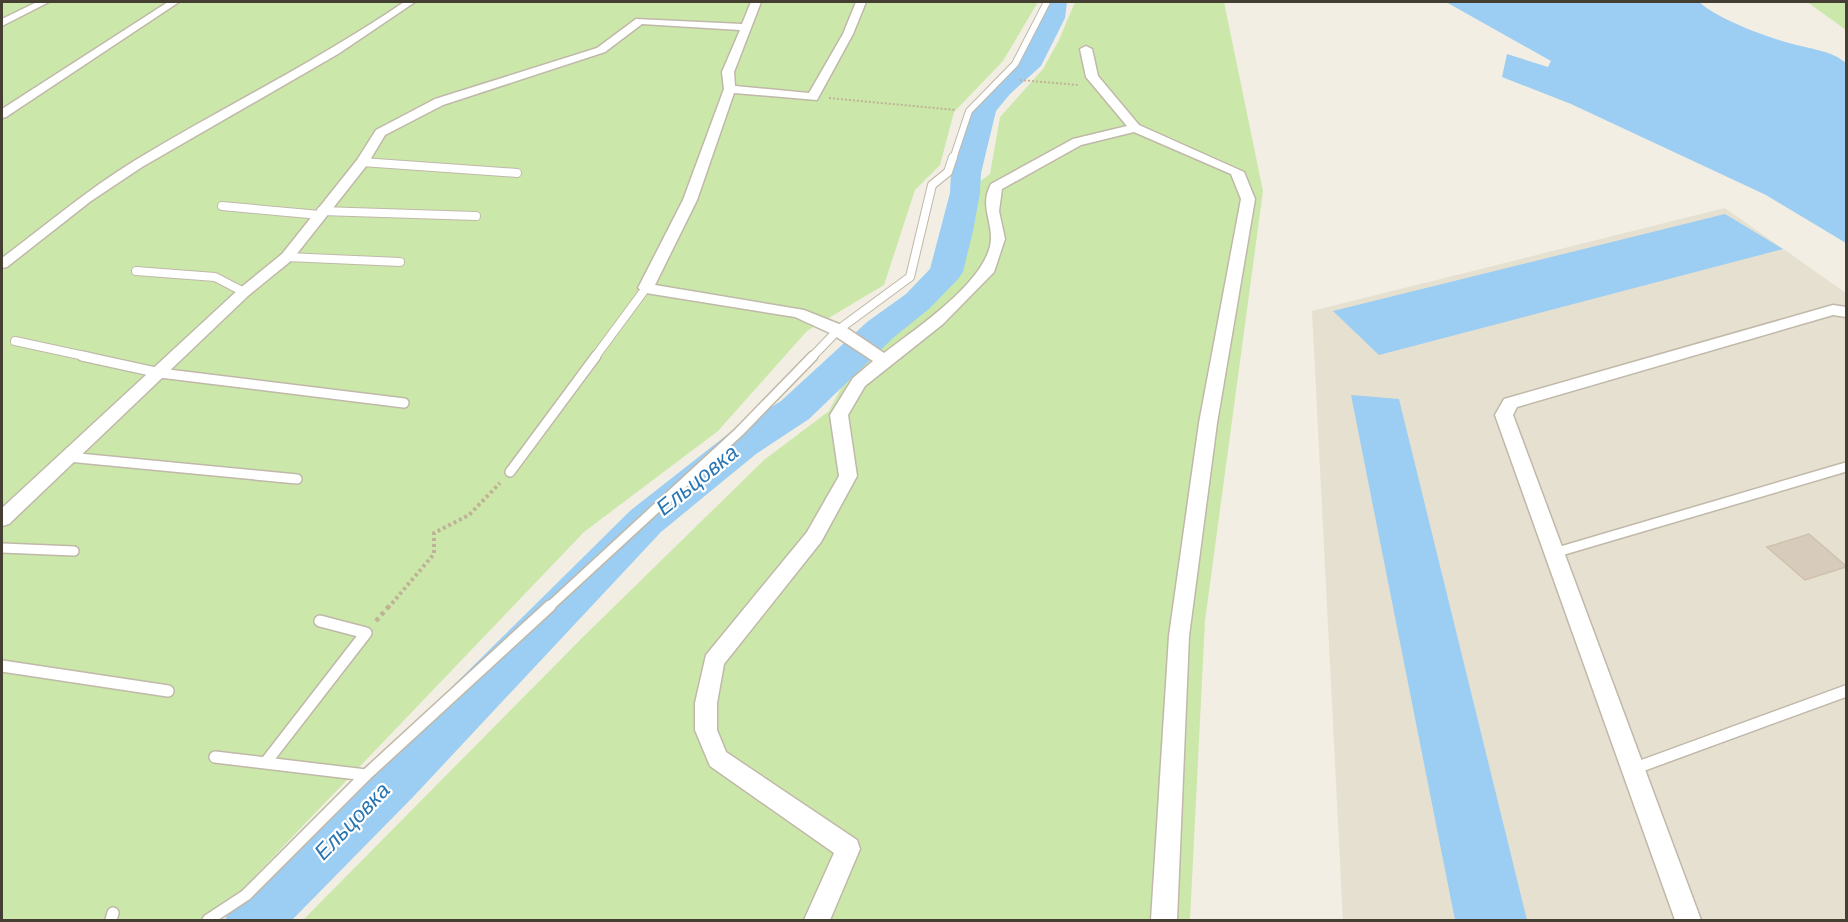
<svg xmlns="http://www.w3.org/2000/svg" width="1848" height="922" font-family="Helvetica,sans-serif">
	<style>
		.residential { fill: #e6e0d1 }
		.green { fill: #cbe8aa }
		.water { fill: #9ccdf2 }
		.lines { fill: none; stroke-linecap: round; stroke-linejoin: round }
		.river { fill: #9ccdf2; fill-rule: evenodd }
		.building { fill: #d7ccbb; stroke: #cfc1ab; stroke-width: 1.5 }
		.lane-far3-casing { stroke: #c0b8a8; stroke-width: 8 }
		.lane-far2-casing { stroke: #c0b8a8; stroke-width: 10 }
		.lane-far1-casing { stroke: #c0b8a8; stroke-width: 12 }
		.lane-casing { stroke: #c0b8a8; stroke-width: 14 }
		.street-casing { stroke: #c0b8a8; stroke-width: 3 }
		.path-far2 { stroke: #c0b296; stroke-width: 2; stroke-dasharray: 2 2; stroke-linecap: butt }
		.path-far1 { stroke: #c0b296; stroke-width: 4; stroke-dasharray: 3 3; stroke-linecap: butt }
		.path { stroke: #c0b296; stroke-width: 4.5; stroke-dasharray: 4 4; stroke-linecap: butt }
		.lane-far3 { stroke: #fff; stroke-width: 6 }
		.lane-far2 { stroke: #fff; stroke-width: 8 }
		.lane-far1 { stroke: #fff; stroke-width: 9 }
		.lane { stroke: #fff; stroke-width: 11 }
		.street { fill: #fff; fill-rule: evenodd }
		.labels { text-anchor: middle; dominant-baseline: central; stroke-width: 4.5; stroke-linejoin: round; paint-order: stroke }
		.water-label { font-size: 22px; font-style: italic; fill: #2a76b2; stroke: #fff }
	</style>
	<rect width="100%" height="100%" fill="#f2eee3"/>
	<!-- residential -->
	<polygon class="residential" points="1725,208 1846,293 1846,920 1343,920 1312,311"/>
	<!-- green -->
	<g class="green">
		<polygon points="2,2 1038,2 1003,61 954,112 940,165 915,190 884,285 807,331 718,431 584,532 213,920 2,920"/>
		<polygon points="1075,2 1224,2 1263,191 1205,621 1190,920 303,920 584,636 764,460 829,411 858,356 897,319 960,273 971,225 968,190 990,174 1000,117 1043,69 1059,40"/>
		<polygon points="1805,2 1846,2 1846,30 1810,4"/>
	</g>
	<!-- water -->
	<g class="water">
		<path d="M1446,2H1699C1718,19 1764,36 1789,43C1809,49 1831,50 1846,63V243L1766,195L1571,104L1502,77L1507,54L1548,67L1551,61Z"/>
		<polygon points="1725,214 1783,249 1379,355 1333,311"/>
		<polygon points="1351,395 1399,399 1527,920 1455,920"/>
	</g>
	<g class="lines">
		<!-- river -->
		<polygon class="river" points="1045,2 1067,2 1065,18 1041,66 1010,94 996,111 981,173 980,193 973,231 963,272 958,279 930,308 893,338 809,419 756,454 661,532 413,797 292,920 225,920 234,900 252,880 375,763 631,510 728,434 781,401 867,322 906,294 930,269 950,193 951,173 969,110 992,82 1018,62 1041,18"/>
	</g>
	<!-- building -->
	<polygon class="building" points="1809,534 1846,566 1846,567 1805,580 1767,547"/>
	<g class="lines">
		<!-- lane-far3 casing -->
		<g class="lane-far3-casing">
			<polyline id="lane-far3" points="953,159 969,111 1015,64 1047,2"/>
		</g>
		<!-- lane-far2 casing -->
		<g class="lane-far2-casing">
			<g id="lane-far2">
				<polyline points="362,162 517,173"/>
				<polyline points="222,206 320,215"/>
				<polyline points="321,211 476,216"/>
				<polyline points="287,257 400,262"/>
				<polyline points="136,271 215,277 244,292"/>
				<polyline points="15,341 89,357"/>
				<polyline points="595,357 646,288"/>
				<polyline points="812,357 838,330 910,277 932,185 948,172 953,157"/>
			</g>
		</g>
		<!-- lane-far1 casing -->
		<g class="lane-far1-casing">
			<g id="lane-far1">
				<polyline points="82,356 160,373 404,403"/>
				<polyline points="68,457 297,479"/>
				<polyline points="510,472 596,356"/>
				<polyline points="2,548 74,551"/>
				<polyline points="1554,553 1846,467"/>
				<polyline points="548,608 739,432 813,356"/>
			</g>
		</g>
		<!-- lane casing -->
		<g class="lane-casing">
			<g id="lane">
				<polyline points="2,666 168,691"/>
				<polyline points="215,757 366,775 550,606"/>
				<polyline points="266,762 366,633 320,621"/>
				<polyline points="1633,769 1846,691"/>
				<polyline points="111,920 113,913"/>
				<polyline points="208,920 246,895 366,775"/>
			</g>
		</g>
		<!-- street casing -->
		<g class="street-casing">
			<g id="street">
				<polygon points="37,2 49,2 2,26 2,19"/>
				<polygon points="168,2 179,2 6,117 2,118 2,109"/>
				<path d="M404,2H415L338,54L142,167L91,201L7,267L2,268V258C46,225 87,190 134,161C223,107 318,61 404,2Z"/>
				<path d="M751,2H761L734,72L735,86L809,93L843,34L856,2H866L853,34L817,100L734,93L697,200L655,285L804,310L844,326L884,353C914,330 991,279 991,238C991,218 980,204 991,184L1073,139L1127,126L1086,77L1080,49L1086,46L1092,49L1098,76L1139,125L1244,172L1255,199L1217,423L1189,636L1177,920H1151L1169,636L1199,423L1241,199L1231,174L1134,132L1081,145L1002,189L999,211L1005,239L994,272L943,324L865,386L848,415L857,476L821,542L724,664L717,703V730L726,752L857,840L860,849L830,920H804L834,853L710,766L695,730V703L706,655L807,532L839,476L830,415L853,378L873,361L832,334L795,317L646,293L638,288L683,200L724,89L722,72L740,30L642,24L605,52L443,105L385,135L367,165L292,260L249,295L9,524L2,526V508L239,289L282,254L357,160L376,130L435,99L597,48L636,19L742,24Z"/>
				<polygon points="1833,305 1846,307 1846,317 1833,315 1517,407 1513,415 1701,920 1675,920 1495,415 1504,399"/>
			</g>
		</g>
		<!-- path-far2 -->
		<g class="path-far2">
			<polyline points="1020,80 1078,85"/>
			<polyline points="829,98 956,110"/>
		</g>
		<!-- path-far1 -->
		<polyline class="path-far1" points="388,608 434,554 434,533 469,515 500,483"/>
		<!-- path -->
		<polyline class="path" points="376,621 389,606"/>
		<!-- lane-far3 -->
		<use href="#lane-far3" class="lane-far3"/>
		<!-- lane-far2 -->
		<use href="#lane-far2" class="lane-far2"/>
		<!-- lane-far1 -->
		<use href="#lane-far1" class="lane-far1"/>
		<!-- lane -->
		<use href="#lane" class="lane"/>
		<!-- street -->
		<use href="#street" class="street"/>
	</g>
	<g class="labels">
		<!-- water labels -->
		<g class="water-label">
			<text transform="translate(697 480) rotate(-39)">Ельцовка</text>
			<text transform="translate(352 821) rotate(-46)">Ельцовка</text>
		</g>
	</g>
	<!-- border -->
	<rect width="1848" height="922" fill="none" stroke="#443e33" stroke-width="6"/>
</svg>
